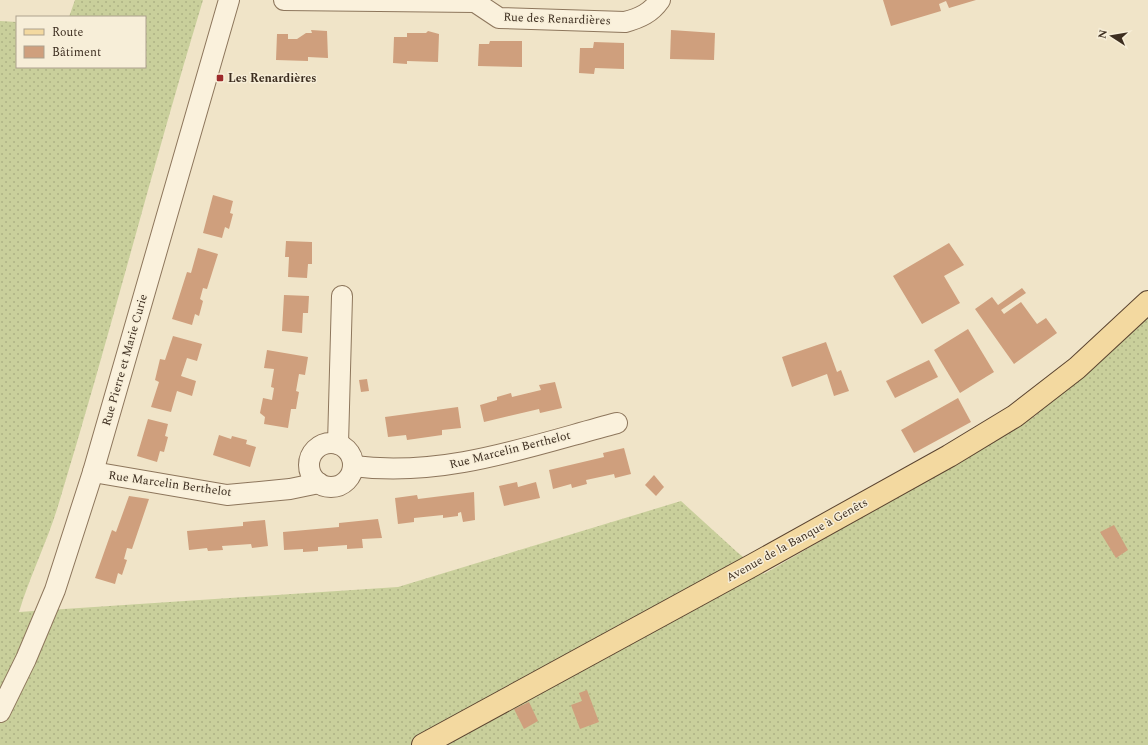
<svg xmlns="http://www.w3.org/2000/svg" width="1148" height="745" font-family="Spectral,serif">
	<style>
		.grass { fill: url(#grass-dots) }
		.building { fill: #cf9f7d }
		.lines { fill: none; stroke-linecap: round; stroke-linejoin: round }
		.minor-casing { stroke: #8d765c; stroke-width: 22 }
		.major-casing { stroke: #5b4430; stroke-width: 24 }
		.minor { stroke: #faf1dc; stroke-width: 20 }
		.major { stroke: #f3d9a0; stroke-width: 22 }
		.poi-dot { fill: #9e2a2b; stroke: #f7eed8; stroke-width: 1.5 }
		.labels { text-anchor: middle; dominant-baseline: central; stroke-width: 3; stroke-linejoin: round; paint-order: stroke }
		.street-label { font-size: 12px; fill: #3d2e20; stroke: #f7eed8 }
		.poi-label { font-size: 12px; font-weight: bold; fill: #3d2e20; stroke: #f7eed8; text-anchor: start }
	</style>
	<defs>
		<pattern id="grass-dots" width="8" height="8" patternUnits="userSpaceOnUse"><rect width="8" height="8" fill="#c9cf9b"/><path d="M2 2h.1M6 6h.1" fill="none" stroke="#aeb285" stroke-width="1.8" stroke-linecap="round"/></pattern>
	</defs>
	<rect width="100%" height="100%" fill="#f0e4c8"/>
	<!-- grass -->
	<path class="grass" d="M75,0H203C152,168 109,339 58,506C47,542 30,576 19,612L398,587L681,501L737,552L764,574L1035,416L1148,310V745H0V21L17,22V67H145V17H69Z"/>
	<!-- building -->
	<g class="building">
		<polygon points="883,0 976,0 949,8 946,1 939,4 941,11 891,26"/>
		<polygon points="311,30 327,31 328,58 308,57 308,61 276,60 277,34 288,34 288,39 297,39 306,33 312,33"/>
		<polygon points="671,30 715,33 714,60 670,59"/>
		<polygon points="428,31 439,34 438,62 407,61 407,64 393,63 394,37 407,37 407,33 426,33"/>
		<polygon points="490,41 522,41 522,67 478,66 479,44 489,44"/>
		<polygon points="594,42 624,43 624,69 595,68 594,74 579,73 580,48 593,48"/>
		<polygon points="213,195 233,201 230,213 233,214 229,229 225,227 222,238 203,233"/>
		<polygon points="286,241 312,242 312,264 308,264 307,278 288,277 289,257 285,257"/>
		<polygon points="949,243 964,265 944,276 960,303 922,324 893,276"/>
		<polygon points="198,248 218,254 207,289 203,288 200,299 203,301 199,316 195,314 192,325 172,319 187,272 191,273"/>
		<polygon points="1022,288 1026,293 1001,310 1004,314 1021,302 1037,324 1046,318 1057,333 1014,364 975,309 992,297 998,305"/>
		<polygon points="284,295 309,296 308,313 303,313 302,333 282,331"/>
		<polygon points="968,329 994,372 960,393 934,350"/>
		<polygon points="173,336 202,344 197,361 187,358 181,376 196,381 192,396 177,391 171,412 151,407 159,382 155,380 160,359 165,360"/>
		<polygon points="826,342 837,372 841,370 849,391 834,396 827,374 792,387 782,357"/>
		<polygon points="267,350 308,357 305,375 299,374 296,391 299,392 297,403 296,409 291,409 288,428 264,424 265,417 260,413 263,398 272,400 274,388 271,387 274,369 264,368"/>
		<polygon points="929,360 938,377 895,398 886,381"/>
		<polygon points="367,379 369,391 361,392 359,380"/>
		<polygon points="555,382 562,408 540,413 539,409 484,422 480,405 497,400 497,397 511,393 512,397 541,390 539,385"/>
		<polygon points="958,398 971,422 914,453 901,430"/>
		<polygon points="458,407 461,428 442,430 442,435 407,440 406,435 388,437 385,417"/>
		<polygon points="148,419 168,424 165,436 168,437 164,452 160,451 157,462 137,456"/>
		<polygon points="219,435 231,439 232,436 247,440 246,444 256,447 250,467 213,455"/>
		<polygon points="624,448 631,474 615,478 614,474 586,480 587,484 572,488 571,484 553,489 549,470 604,457 603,453"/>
		<polygon points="654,475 664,487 656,496 645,485"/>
		<polygon points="517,482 518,487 536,482 540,498 504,506 499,486"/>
		<polygon points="474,492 475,520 463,522 461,512 458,513 458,516 443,518 443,515 414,518 414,522 398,524 395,498 417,495 418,499"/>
		<polygon points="129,496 149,499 132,549 127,548 124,559 127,560 122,575 118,573 115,584 95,578 112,530 116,532"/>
		<polygon points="378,519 382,538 362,539 363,548 347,549 347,545 318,547 318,551 303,552 303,549 284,550 283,532 339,527 339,523"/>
		<polygon points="265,520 268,546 252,548 251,544 222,546 223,550 208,551 207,548 189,550 187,531 243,526 243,522"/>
		<polygon points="1114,525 1128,550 1116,558 1100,532"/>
		<polygon points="587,690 599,722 580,729 571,705 582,701 579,693"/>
		<polygon points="529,702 538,721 524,729 514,709"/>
	</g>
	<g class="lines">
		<!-- minor casing -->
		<g class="minor-casing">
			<g id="minor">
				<path d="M284,0L475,2L499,18L625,22C640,18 651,13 660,0"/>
				<circle cx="331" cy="465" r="22"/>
				<polyline points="338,444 342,296"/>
				<path d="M353,466C444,478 530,446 617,423"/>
				<polyline points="93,472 227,495 290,489 319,483"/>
				<polyline points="0,712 26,659 55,590 93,472 229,0"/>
			</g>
		</g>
		<!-- major casing -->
		<g class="major-casing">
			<polyline id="major" points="423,745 753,565 949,456 1015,416 1077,368 1148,302"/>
		</g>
		<!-- minor -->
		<use href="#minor" class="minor"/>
		<!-- major -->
		<use href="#major" class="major"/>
	</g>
	<!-- markers -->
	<rect class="poi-dot" x="216" y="74" width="8" height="8" rx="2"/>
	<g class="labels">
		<!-- street labels -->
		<g class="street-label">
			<text transform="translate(557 19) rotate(2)">Rue des Renardières</text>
			<text transform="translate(125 360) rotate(-74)">Rue Pierre et Marie Curie</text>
			<text transform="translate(510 450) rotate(-14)">Rue Marcelin Berthelot</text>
			<text transform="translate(170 484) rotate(8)">Rue Marcelin Berthelot</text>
			<text transform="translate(797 540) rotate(-29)">Avenue de la Banque à Genêts</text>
		</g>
		<!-- poi labels -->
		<g class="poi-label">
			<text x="228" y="78">Les Renardières</text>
		</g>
	</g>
	<!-- legend -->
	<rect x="16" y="16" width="130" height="52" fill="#f7eed8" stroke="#ada18e"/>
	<rect x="24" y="29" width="20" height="6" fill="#f3d9a0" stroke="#ada18e"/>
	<text x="52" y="36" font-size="12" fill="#3d2e20">Route</text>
	<rect x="24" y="46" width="20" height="12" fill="#cf9f7d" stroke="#ada18e"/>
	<text x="52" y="56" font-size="12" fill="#3d2e20">Bâtiment</text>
	<!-- north arrow -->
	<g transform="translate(1112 36) rotate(282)" stroke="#f7eed8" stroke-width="3" paint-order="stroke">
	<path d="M0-3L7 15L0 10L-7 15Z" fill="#3d2e20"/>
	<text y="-6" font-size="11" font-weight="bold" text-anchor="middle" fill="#3d2e20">N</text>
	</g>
</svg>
